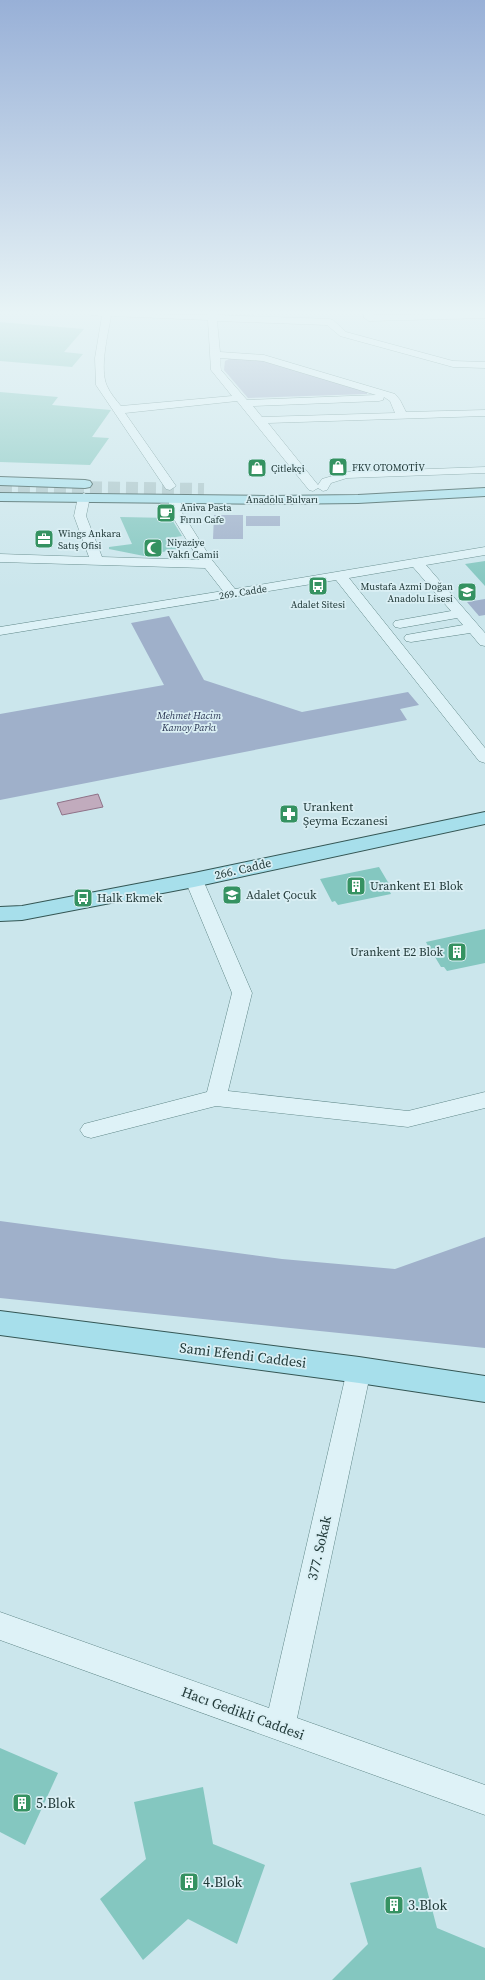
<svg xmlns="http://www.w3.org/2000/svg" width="485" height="1980" font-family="'Source Serif 4',serif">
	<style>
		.green { fill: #9fb0ca }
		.water { fill: #c1abbd; stroke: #8f7288 }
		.building { fill: #84c7c0 }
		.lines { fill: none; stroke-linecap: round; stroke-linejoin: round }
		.major-tunnel { stroke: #a9c4c8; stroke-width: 12; stroke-dasharray: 12 6; stroke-linecap: butt }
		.minor-casing { stroke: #608788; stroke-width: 1 }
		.major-casing { stroke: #345654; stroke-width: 2 }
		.minor { fill: #def2f7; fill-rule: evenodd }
		.major { fill: #a7dfeb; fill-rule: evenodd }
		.labels { text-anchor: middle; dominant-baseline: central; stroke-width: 3.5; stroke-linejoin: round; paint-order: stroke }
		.far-poi-label { font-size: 10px; fill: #223a39; stroke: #daeff4; text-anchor: start }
		.far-street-label { font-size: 10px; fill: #223a39; stroke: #daeff4 }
		.far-park-label { font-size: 10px; font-style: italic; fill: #2b3654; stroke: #daeff4 }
		.poi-label { font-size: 12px; fill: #223a39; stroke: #daeff4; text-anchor: start }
		.street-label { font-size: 12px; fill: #223a39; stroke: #daeff4 }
		.near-street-label { font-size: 14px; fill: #223a39; stroke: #daeff4 }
		.near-poi-label { font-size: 14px; fill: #223a39; stroke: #daeff4; text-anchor: start }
	</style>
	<rect width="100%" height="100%" fill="#cbe6ec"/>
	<!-- green -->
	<g class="green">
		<polygon points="229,359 257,359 367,391 367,394 248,398 224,370 225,361"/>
		<polygon points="214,515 243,515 243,539 213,539"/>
		<rect x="246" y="516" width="34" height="10"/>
		<polygon points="485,599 485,615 479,616 467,602"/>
		<polygon points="169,616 204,680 302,712 408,692 419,705 400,709 407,720 0,800 0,714 164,685 131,623"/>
		<polygon points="0,1221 282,1259 395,1269 485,1237 485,1348 0,1298"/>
	</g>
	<!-- water -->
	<polygon class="water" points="98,794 103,807 62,815 57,803"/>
	<!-- building -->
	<g class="building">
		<polygon points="0,322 84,329 64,352 83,354 72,367 0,361"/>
		<polygon points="0,392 58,397 52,405 111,410 92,437 109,438 90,465 0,462"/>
		<polygon points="120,517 171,518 182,536 176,537 181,548 144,556 109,549 109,547 132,544"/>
		<polygon points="485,561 485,586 465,564"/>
		<polygon points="379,867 392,889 389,890 391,894 338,905 335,901 332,902 320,879"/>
		<polygon points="485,929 485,963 447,971 444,967 441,967 435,957 432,958 426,947 428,946 426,942"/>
		<polygon points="0,1748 58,1773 25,1845 0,1832"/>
		<polygon points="203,1787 213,1844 265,1865 237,1944 188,1919 143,1960 100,1899 146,1859 134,1802"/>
		<polygon points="421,1867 437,1928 485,1948 485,1980 332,1980 368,1944 350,1883"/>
	</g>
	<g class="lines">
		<!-- major-tunnel -->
		<polyline class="major-tunnel" points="0,486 204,489"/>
		<!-- minor casing -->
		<g class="minor-casing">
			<g id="minor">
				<path d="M89,313L207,315V313H217V315L330,319L333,320L346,332L453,361L485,362V368L453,367L340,336L327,325L217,321L220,352L264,355L395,394L400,400L406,412L485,410V416L268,423L318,485L322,479L346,472L485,467V473L347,478L331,483L327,490L323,491L318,488L313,491L309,490L237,401L125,413L176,486L170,490L166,489L96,385L95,358L102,316L91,315ZM111,316L208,320L211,370L232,396L121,406C116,400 110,393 107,386C99,369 108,334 111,316ZM220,358L263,361L376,395L247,400L221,370ZM384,397L390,401L395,413L262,417L253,406L379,401L383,400Z"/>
				<polygon points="364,313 374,313 374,315 485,313 485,318 369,321 364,318"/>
				<polygon points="84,493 90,497 86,516 102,557 199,560 169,511 169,499 171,496 179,496 181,499 181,511 212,560 235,589 485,547 485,555 426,565 485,633 485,646 480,645 470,633 411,642 406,641 404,638 406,635 463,625 457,618 400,628 395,627 393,624 395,621 451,611 413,567 349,578 485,748 485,763 479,761 336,580 0,635 0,627 223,591 205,568 0,562 0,554 89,557 74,516 78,497"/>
				<polygon points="194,874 200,876 203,880 252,993 228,1091 408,1111 485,1092 485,1108 408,1127 216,1106 91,1138 84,1136 80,1130 84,1124 207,1092 232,993 185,880 188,876"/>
				<polygon points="359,1359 368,1362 371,1370 297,1718 485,1785 485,1815 0,1640 0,1612 269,1708 347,1370 350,1362"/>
			</g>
		</g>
		<!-- major casing -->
		<g class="major-casing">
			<g id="major">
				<polygon points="0,477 85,480 90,481 92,484 90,487 85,488 0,485"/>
				<polygon points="485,488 485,496 358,503 268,504 0,501 0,493 268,496 358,495"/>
				<polygon points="485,812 485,824 194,887 22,920 0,921 0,907 22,906 194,873"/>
				<polygon points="0,1311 359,1357 485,1376 485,1402 359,1383 0,1335"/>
			</g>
		</g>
		<!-- minor -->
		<use href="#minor" class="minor"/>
		<!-- major -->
		<use href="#major" class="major"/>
	</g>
	<!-- sky -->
	<linearGradient id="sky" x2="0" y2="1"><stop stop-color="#98b0d7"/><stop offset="0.53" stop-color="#e8f4f6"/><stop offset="1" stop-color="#e8f4f6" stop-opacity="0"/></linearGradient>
	<rect width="485" height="590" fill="url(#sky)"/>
	<!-- icons -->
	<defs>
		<g id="shop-square" transform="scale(1)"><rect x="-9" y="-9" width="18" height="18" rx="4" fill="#359261" stroke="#daeff4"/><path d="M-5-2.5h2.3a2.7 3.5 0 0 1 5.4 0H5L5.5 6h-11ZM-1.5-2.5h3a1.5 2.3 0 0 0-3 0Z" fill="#fff"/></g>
		<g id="cafe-square" transform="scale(1)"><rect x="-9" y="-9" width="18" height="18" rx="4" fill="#359261" stroke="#daeff4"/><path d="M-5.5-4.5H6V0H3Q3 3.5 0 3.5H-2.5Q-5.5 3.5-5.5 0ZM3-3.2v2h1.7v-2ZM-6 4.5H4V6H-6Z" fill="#fff"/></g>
		<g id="office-square" transform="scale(1)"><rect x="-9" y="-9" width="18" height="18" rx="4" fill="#359261" stroke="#daeff4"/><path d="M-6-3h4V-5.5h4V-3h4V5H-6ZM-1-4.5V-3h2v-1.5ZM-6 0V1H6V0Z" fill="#fff"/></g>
		<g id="mosque-square" transform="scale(1)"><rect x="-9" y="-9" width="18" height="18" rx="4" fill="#359261" stroke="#daeff4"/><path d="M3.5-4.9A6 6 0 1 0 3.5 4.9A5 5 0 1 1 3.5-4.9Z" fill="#fff"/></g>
		<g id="bus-square" transform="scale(1)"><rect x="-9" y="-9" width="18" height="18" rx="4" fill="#359261" stroke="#daeff4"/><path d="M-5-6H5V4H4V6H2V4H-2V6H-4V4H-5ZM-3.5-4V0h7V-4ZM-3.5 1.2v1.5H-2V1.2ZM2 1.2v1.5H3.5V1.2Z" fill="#fff"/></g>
		<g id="school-square" transform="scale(1)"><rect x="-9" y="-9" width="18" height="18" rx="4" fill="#359261" stroke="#daeff4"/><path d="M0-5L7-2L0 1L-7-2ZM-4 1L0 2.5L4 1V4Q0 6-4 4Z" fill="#fff"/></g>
		<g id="pharmacy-square" transform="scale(1)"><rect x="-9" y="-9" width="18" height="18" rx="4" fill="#359261" stroke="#daeff4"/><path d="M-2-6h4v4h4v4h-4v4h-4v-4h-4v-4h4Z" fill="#fff"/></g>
		<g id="building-square" transform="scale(1)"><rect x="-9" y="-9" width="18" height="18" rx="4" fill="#359261" stroke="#daeff4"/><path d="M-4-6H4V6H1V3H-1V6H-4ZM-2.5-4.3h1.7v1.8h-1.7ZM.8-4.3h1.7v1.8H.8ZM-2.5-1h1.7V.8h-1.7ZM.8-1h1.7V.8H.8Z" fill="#fff"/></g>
	</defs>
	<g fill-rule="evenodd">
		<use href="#shop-square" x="338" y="467"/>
		<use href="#shop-square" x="257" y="468"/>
		<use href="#cafe-square" x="166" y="513"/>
		<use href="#office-square" x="44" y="539"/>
		<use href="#mosque-square" x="153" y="548"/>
		<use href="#bus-square" x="318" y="586"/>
		<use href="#school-square" x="467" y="592"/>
		<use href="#pharmacy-square" x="289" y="814"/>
		<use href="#building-square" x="356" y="886"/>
		<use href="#school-square" x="232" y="895"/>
		<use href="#bus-square" x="83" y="898"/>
		<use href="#building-square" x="457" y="952"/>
		<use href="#building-square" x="22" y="1803"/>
		<use href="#building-square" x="189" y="1882"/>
		<use href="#building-square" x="394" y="1905"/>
	</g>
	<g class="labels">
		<!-- far-poi labels -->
		<g class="far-poi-label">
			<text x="352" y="467">FKV OTOMOTİV</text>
			<text x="271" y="468">Çitlekçi</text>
			<text x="180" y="507">Aniva Pasta<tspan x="180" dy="12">Fırın Cafe</tspan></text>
			<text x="58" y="533">Wings Ankara<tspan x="58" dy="12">Satış Ofisi</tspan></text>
			<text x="167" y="542">Niyaziye<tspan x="167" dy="12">Vakfı Camii</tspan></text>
			<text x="453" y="586" text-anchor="end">Mustafa Azmi Doğan<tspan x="453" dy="12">Anadolu Lisesi</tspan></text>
			<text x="318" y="604" text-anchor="middle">Adalet Sitesi</text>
		</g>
		<!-- far-street labels -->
		<g class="far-street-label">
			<text x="282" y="499">Anadolu Bulvarı</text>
			<text transform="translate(243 592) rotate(-9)">269. Cadde</text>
		</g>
		<!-- far-park labels -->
		<g class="far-park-label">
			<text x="189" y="715">Mehmet Hacim<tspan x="189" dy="12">Kamoy Parkı</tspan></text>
		</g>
		<!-- poi labels -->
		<g class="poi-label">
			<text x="303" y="807">Urankent<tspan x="303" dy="14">Şeyma Eczanesi</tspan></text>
			<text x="370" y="886">Urankent E1 Blok</text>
			<text x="246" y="895">Adalet Çocuk</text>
			<text x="97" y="898">Halk Ekmek</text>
			<text x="443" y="952" text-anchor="end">Urankent E2 Blok</text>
		</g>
		<!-- street labels -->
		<g class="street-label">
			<text transform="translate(243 869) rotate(-13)">266. Cadde</text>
		</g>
		<!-- near-street labels -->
		<g class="near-street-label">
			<text transform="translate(243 1355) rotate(7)">Sami Efendi Caddesi</text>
			<text transform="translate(319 1548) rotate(-77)">377. Sokak</text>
			<text transform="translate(243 1713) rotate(20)">Hacı Gedikli Caddesi</text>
		</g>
		<!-- near-poi labels -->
		<g class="near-poi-label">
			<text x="36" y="1803">5.Blok</text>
			<text x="203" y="1882">4.Blok</text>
			<text x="408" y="1905">3.Blok</text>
		</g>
	</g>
</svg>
